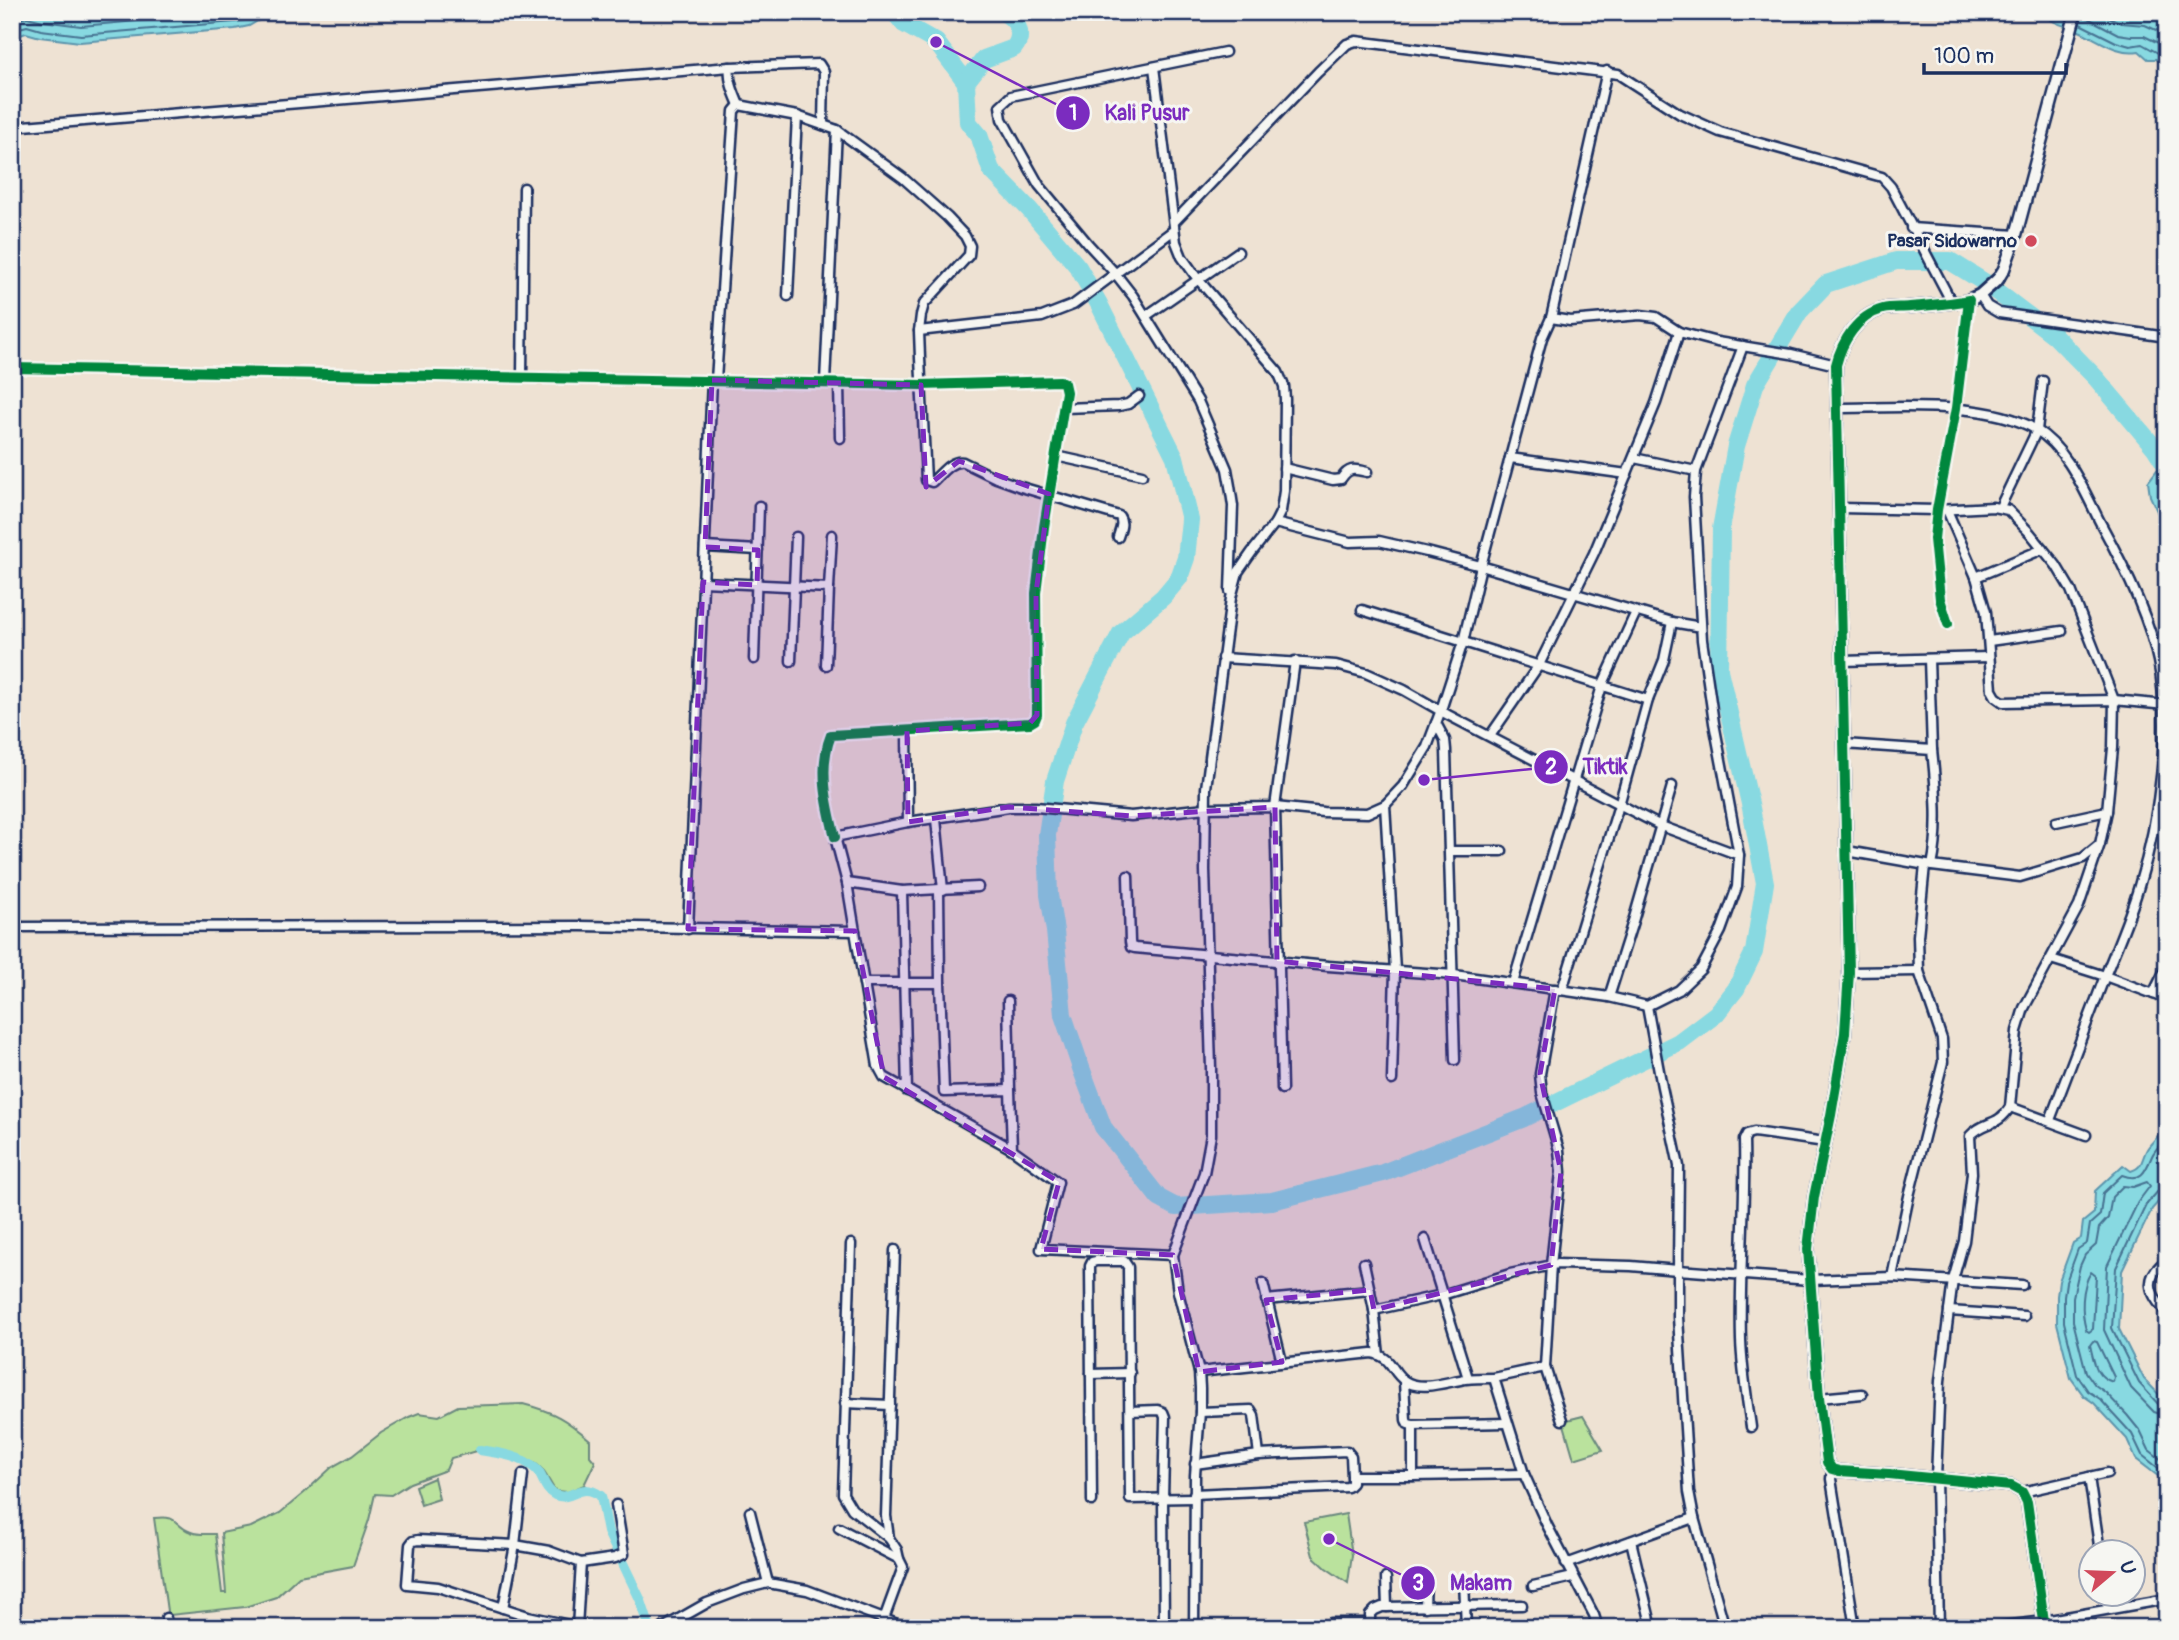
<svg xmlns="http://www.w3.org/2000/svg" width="2179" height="1640" font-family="Pangolin,sans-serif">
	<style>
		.green { fill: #bae29d; stroke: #6a887e; stroke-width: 2 }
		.water { fill: #88d9e1; stroke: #5c95ad; stroke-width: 2 }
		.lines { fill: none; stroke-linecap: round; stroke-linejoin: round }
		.shore { stroke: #477392; stroke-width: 2 }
		.canal { stroke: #88d9e1; stroke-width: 10 }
		.river { stroke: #88d9e1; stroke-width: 18 }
		.minor-casing { stroke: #1b2f5e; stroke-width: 13 }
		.tertiary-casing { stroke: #1b2f5e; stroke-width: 15 }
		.secondary-casing { stroke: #1b2f5e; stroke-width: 16 }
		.minor { stroke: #f6f6f2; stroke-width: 8 }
		.tertiary { stroke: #f6f6f2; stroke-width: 10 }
		.secondary { stroke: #f6f6f2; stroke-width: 10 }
		.cycleway-casing { stroke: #f6f6f2; stroke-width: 15 }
		.cycleway { stroke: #00873e; stroke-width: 10 }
		.marked { fill: #7b2cbf; fill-opacity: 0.2; stroke: #7b2cbf; stroke-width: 5; stroke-dasharray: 14 9; stroke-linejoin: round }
		.poi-dot { fill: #d1495b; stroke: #f6f6f2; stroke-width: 2.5 }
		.labels { text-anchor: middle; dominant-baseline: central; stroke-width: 6; stroke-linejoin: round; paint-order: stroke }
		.poi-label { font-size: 19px; font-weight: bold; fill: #1b2f5e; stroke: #f6f6f2; text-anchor: end }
		.leader { fill: none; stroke: #7b2cbf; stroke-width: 2.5 }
		.callout-dot { fill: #7b2cbf; stroke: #f6f6f2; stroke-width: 2.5 }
		.mark-label { font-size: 21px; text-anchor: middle; font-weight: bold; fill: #fff }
		.callout-label { font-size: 21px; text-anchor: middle; font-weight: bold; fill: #7b2cbf; stroke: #f6f6f2; stroke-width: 6; stroke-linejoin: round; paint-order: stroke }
	</style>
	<rect width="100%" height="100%" fill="#eee2d3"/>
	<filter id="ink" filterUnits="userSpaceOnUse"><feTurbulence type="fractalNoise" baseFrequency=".0143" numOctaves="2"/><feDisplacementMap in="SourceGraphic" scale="14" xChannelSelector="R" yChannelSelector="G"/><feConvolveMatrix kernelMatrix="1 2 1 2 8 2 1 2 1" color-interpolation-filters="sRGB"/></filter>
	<g filter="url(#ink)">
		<!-- green -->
		<g class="green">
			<path d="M523,1404C554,1412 566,1419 590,1440V1456L595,1462L584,1485L568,1492L556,1491C550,1484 549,1479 544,1472C533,1455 499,1450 481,1447L480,1450L451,1458L446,1470L410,1483L391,1495L375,1494L369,1520L353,1566L299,1576L276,1597L245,1607L170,1615L167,1611L154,1518C181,1515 172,1525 191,1532C198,1535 207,1534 215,1534L222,1593H226L221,1533L251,1527L280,1513L304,1493L332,1467L352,1456L381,1433L409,1417L419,1413L439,1416L458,1406Z"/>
			<polygon points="1583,1416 1603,1450 1574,1459 1563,1421"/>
			<polygon points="434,1478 439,1499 421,1505 415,1486"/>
			<polygon points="1346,1514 1352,1555 1348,1583 1326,1568 1313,1556 1304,1522"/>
		</g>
		<!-- water -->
		<g class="water">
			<polygon points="12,12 339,12 271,13 249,26 235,29 80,42 40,37 26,33 12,38"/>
			<path d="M2032,12H2167V65L2156,59H2148L2139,51C2116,55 2098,39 2077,30C2070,27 2062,26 2055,22C2050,20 2046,16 2040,14L2036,16Z"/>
			<polygon points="2167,469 2167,533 2150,496 2148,482 2157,470"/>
			<path d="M2167,1126V1192L2152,1209L2122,1271L2119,1329L2144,1379L2167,1403V1483L2136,1459L2127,1439L2094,1403L2084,1396L2071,1378L2057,1323V1296L2059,1281L2073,1243L2081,1238L2083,1222L2094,1213L2095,1191L2123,1165L2131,1171C2144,1167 2141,1159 2147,1149C2152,1141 2161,1134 2167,1126Z"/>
		</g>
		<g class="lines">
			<!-- shore -->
			<g class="shore">
				<polyline points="2099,12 2121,23 2145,25 2167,35"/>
				<polyline points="2082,15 2118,34 2131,36 2144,36 2167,47"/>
				<polyline points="12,21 27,17 43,21 81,26 239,12"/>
				<polyline points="2080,24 2116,42 2130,46 2142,44 2167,58"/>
				<polyline points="12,30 27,26 41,30 81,35 234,22 246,20 256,12"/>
				<path d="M2167,1137C2162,1143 2155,1149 2152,1156C2145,1173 2141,1182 2122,1175L2103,1193L2100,1215L2090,1224L2087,1243L2078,1249L2066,1282L2064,1296V1322L2077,1375L2088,1391L2100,1399L2132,1434L2142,1455L2167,1475"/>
				<polyline points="2167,1188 2159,1190 2146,1205 2116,1268 2112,1328 2139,1383 2159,1405 2167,1407"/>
				<path d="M2091,1272L2096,1276L2093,1329L2089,1332L2086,1330C2081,1312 2081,1288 2091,1272Z"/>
				<path d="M2093,1341L2097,1342L2114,1377L2113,1382C2095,1377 2094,1361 2090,1345Z"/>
				<polyline points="2167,1416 2154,1412 2131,1388 2104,1330 2107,1266 2138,1202 2150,1186 2147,1182 2133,1187 2123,1186 2112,1197 2108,1218 2099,1228 2096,1245 2085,1255 2080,1266 2073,1297 2073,1321 2086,1372 2095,1385 2105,1392 2127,1415 2140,1431 2149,1450 2167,1464"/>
			</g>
			<!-- canal -->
			<path class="canal" d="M480,1450C499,1453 522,1456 536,1469C544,1477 544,1490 555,1495C574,1502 579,1480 601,1496L608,1532L641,1601L650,1628"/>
			<!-- river -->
			<g class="river">
				<polyline points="894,12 904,24 936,42 966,82"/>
				<polyline points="966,82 968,122 979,135 991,170 1029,209 1078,267 1099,304 1175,457 1190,520 1186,558 1179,578 1163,597 1121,633 1074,723 1055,781 1047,835 1049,895 1055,931 1063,1015 1081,1068 1103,1127 1159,1198 1176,1207 1272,1201 1383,1173 1524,1118 1679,1042 1716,1014 1736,989 1754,952 1765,883 1751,808 1719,670 1721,529 1736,446 1755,385 1799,312 1826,284 1896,261 1950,261 1984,282 2054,335 2096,378 2155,448 2167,467"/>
				<path d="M966,82L984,59L1014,48C1025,34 1017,20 1003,12"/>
			</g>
			<!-- minor casing -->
			<g class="minor-casing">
				<g id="minor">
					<polyline points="1225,52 1011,96 1000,106 1002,119 1039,185 1089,245 1115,273 1133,296 1198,401 1227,469 1230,486 1233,506 1230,591"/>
					<polyline points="1154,67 1176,242 1182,257 1197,278 1278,372 1284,386 1285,399 1284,491 1281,511 1275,523 1252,552 1238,572 1231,598 1206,788 1205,870 1211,1068 1211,1135 1204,1173 1173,1255 1178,1292 1199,1372 1200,1388 1200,1412 1195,1475 1194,1628"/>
					<path d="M739,105C734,93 728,80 730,67L819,64L824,72L823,125"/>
					<polyline points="12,127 730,67"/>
					<polyline points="1174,222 1318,72 1347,44 1356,41 1618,74 1680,114 1720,132 1882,177 1891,187 1952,303"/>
					<polyline points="1911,228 2016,235"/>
					<polyline points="1980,295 1987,306 1999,313 2167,337"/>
					<polyline points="788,296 797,116"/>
					<polyline points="1146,316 1238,252"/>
					<polyline points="1551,318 1607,71"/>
					<polyline points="919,331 1042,317 1073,305 1174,230"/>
					<path d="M12,368L921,385L1060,381L1064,383L1066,392L1044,527L1036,593L1037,715L1035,720L1030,723L831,735C818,767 827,805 835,837"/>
					<polyline points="522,377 524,188"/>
					<path d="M716,380L734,111L739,105L797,116L837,130L903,178L947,217L965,236L970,246L969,255L924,304L921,315L919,331L920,358L926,480L932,482C941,474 950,460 963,462L996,478L1021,487L1119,516C1124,523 1120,530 1118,537"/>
					<polyline points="825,382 837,130"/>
					<polyline points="839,383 840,438"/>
					<polyline points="1064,408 1119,406 1128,404 1139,396"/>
					<path d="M1837,408C1894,408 1985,400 2035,429C2068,449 2084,491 2101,524C2123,564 2149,616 2158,661C2172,727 2159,822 2139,886C2130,917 2117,946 2105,976L2167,999"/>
					<polyline points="1056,456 1142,475"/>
					<polyline points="1510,458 1627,474"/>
					<polyline points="1634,458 1696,471"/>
					<path d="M1284,468L1333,480L1341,479C1349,467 1354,469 1367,472"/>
					<polyline points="2000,507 2037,430 2043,381"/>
					<path d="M1840,508L1937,510L1993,507L2008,510L2030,533L2056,565L2071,590L2114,700L2113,748L2107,811L2100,844L2079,906L2024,1008L2017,1031L2010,1107C1997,1128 1984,1120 1970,1136L1972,1173L1964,1241L1953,1280L1940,1381L1936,1478L1939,1628"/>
					<polyline points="1947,510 1976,577 1986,612 1992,690 1996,697 2003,702 2114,700 2166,705"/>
					<polyline points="1275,523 1350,542 1379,541 1427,552 1481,566 1672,622 1701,627"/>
					<polyline points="705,547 758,550"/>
					<polyline points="1976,577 2043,549"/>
					<polyline points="703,582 829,588 832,535"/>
					<polyline points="1362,610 1648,700 1664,660 1672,622"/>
					<polyline points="1948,624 1940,599 1934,539 1937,510 1956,408 1969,300"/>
					<polyline points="1989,641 2062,631"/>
					<polyline points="1222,658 1336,665 1366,673 1404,690 1448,715 1661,826 1739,855"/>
					<polyline points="754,659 759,506"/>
					<polyline points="1929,659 1932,750"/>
					<polyline points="791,661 796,537"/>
					<polyline points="1842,661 1989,657"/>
					<polyline points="826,665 829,588"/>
					<polyline points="1436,723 1445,740 1446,750 1455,1060"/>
					<polyline points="907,731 908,822"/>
					<polyline points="1490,736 1539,665 1594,553 1656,403 1679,332"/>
					<path d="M1844,744L1932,750C1936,787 1940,829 1932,866L1847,851"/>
					<polyline points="1385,805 1395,970 1392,1080"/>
					<polyline points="936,819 943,890"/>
					<polyline points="2056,822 2107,811"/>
					<polyline points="1449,851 1502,851"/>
					<polyline points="1932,866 2020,877 2083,858 2099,845"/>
					<polyline points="1128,876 1130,942 1131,947 1135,948 1328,966 1454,975 1609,997 1647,1006 1679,990 1701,969 1721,931 1737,887 1739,855 1714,723 1702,640 1694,497 1696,471 1743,346"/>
					<polyline points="978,887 902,891 847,883 835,837 908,822 1009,807 1036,807 1131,816 1206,808 1275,807 1323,812 1367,813 1385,805 1403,786 1427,747 1441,710 1463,642 1481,566 1542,338 1551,318 1570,321 1640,315 1656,317 1679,332 1717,342 1791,354 1836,365"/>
					<polyline points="939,890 940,983"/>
					<polyline points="902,891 907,1091"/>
					<polyline points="12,927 581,926 855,931 847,883"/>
					<polyline points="688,929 712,380"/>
					<polyline points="855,931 878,1066 884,1077 1012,1149"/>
					<polyline points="1849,972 1919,971"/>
					<polyline points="864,983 940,983 944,1092 1010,1090 1012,1149 1058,1182 1041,1249 1173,1255"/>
					<polyline points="1513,983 1602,686 1636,612"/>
					<polyline points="1562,990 1619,805 1648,700"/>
					<polyline points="2153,994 2167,966"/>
					<polyline points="1609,997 1634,918 1672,786"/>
					<polyline points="1008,1001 1010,1090"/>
					<polyline points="1282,1089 1275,807 1295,661"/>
					<polyline points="2010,1107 2086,1135"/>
					<polyline points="2050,1120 2105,976 2051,959"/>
					<polyline points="1425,1239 1468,1378"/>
					<polyline points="851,1244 843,1494 852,1509 889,1538"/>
					<polyline points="895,1250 886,1516 889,1538 897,1550 899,1559"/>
					<path d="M2167,1260C2143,1277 2148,1293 2167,1313"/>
					<polyline points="1364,1263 1374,1310"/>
					<polyline points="1892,1277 1909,1196 1943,1062 1942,1039 1919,971 1918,936 1925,865"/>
					<polyline points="1263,1283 1282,1362"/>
					<polyline points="1266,1300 1370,1290"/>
					<polyline points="1949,1311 2024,1316"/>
					<polyline points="1379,1355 1374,1310 1442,1295 1510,1274 1557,1264 1631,1266 1678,1270 1679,1166 1662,1087 1647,1006"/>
					<polyline points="1545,1367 1551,1265 1561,1172 1559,1150 1542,1093 1540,1074 1555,989"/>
					<path d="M1199,1372L1372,1353C1393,1357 1391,1372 1405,1381C1421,1392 1449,1381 1466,1379C1475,1378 1485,1378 1494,1378"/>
					<polyline points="1091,1374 1130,1373"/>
					<polyline points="1404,1381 1406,1420 1408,1424 1413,1425 1507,1423"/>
					<polyline points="1819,1398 1862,1394"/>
					<polyline points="845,1403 890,1405"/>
					<polyline points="1130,1411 1158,1410 1163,1412 1165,1417 1163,1498 1164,1628"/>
					<polyline points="1200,1412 1251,1410 1254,1415 1259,1455"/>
					<polyline points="1562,1420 1545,1367 1494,1378 1524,1474 1547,1525 1594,1615 1598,1628"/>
					<polyline points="1413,1425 1413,1476 1524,1474"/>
					<path d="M1751,1427C1747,1398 1742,1369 1741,1340C1739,1273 1746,1207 1744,1140L1747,1134L1754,1132L1825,1142"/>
					<polyline points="1195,1464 1259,1455 1347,1451 1351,1456 1352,1476 1413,1476"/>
					<polyline points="1832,1469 1831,1479 1855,1628"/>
					<polyline points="2089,1477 2100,1552"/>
					<polyline points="2022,1492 2107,1473"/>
					<polyline points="1194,1494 1348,1487 1352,1483 1352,1476"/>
					<polyline points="1092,1501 1090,1266 1092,1262 1096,1261 1124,1261 1128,1267 1130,1499 1194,1498"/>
					<polyline points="750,1512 768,1583"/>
					<polyline points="1631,1541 1652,1628"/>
					<polyline points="1566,1564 1694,1518"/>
					<polyline points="1386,1578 1387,1607"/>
					<polyline points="1464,1580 1466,1628"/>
					<polyline points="1533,1586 1573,1577"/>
					<polyline points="2106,1594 2108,1609"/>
					<polyline points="1425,1607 1426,1578"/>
					<polyline points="503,1608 515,1545 523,1474"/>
					<polyline points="166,1618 167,1628"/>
					<polyline points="1331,1623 1370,1623"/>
					<polyline points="577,1627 581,1563"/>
					<polyline points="583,1628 528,1616 438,1587 407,1584 410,1545 413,1541 418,1540 515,1545 549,1551 581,1563 615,1558 624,1554 616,1505"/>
					<polyline points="663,1628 707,1603 744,1589 768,1583 807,1590 884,1619 903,1567 899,1559 839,1528"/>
					<polyline points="881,1628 884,1619 908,1628"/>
					<polyline points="1370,1628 1370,1615 1375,1610 1382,1607 1522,1605"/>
					<polyline points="1725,1628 1694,1518 1689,1492 1678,1317 1678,1270 1810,1280 1892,1277 2022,1285"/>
					<polyline points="1987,1628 2044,1621 2167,1599"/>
				</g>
			</g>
			<!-- tertiary casing -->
			<g class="tertiary-casing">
				<g id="tertiary">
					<polyline points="1998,279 2004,269 2016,235 2076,12"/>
					<path d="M1969,300C1949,304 1930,305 1910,307C1901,308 1891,307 1883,309C1857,316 1842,341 1836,365L1849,972L1845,1033L1831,1115L1814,1197L1808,1249L1819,1398L1827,1462L1832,1469L1839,1471L1889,1474L2011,1486L2022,1492L2027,1502L2045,1628"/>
				</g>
			</g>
			<!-- secondary casing -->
			<g class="secondary-casing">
				<polyline id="secondary" points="1969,300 1980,295 1998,279"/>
			</g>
			<!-- minor -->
			<use href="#minor" class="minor"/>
			<!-- tertiary -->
			<use href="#tertiary" class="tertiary"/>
			<!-- secondary -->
			<use href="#secondary" class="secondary"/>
			<!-- cycleway casing -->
			<g class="cycleway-casing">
				<g id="cycleway">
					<path d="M12,368L921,385L1060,381L1064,383L1066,392L1044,527L1036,593L1037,715L1035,720L1030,723L831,735C818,767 827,805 835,837"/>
					<path d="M1948,624L1940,599L1934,539L1937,510L1956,408L1969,300C1949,304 1930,305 1910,307C1901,308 1891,307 1883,309C1857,316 1842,341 1836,365L1849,972L1845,1033L1831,1115L1814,1197L1808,1249L1819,1398L1827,1462L1832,1469L1839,1471L1889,1474L2011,1486L2022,1492L2027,1502L2045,1628"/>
				</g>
			</g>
			<!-- cycleway -->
			<use href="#cycleway" class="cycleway"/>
		</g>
	</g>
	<!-- marked area -->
	<path class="marked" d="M712,380L921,385L926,487L959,461L1049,494L1036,593L1037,715L1030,723L907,731L908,822L1009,807L1131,816L1275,807L1277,961L1555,989L1540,1074L1561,1172L1551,1265L1374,1310L1370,1290L1266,1300L1282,1362L1199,1372L1173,1255L1041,1249L1059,1182L884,1077L855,931L688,929L703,582L757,585L758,550L705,547Z"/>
	<!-- markers -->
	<circle class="poi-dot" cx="2031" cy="241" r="7"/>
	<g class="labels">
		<!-- poi labels -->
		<g class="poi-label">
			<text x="2017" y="241">Pasar Sidowarno</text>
		</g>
	</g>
	<!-- callouts -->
	<path class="leader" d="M936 42L1073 113M1424 780L1551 767M1329 1539L1418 1583"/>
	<g class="callout-dot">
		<circle cx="936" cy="42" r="7"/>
		<circle cx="1424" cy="780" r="7"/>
		<circle cx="1329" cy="1539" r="7"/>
		<circle cx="1073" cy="113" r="18"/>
		<circle cx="1551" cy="767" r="18"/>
		<circle cx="1418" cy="1583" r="18"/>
	</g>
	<g class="mark-label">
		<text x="1073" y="120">1</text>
		<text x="1551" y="774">2</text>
		<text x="1418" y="1590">3</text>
	</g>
	<g class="callout-label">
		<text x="1147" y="120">Kali Pusur</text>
		<text x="1605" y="774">Tiktik</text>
		<text x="1481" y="1590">Makam</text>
	</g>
	<!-- margin -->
	<rect width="2179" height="1640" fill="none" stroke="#f6f6f2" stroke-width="42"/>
	<rect x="21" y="21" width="2137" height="1598" fill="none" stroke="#1b2f5e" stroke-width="2.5" filter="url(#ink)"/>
	<!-- north arrow -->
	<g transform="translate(2112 1573) rotate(71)"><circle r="33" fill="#f6f6f2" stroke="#9ea6b7" stroke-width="2"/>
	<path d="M0-5L12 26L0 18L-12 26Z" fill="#d1495b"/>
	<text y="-10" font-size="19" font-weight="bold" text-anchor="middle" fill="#1b2f5e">U</text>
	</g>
	<!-- scale -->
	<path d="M1924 63v10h142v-10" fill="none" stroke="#1b2f5e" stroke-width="3.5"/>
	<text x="1934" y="63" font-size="21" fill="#1b2f5e" stroke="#f6f6f2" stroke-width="5" paint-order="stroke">100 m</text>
</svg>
